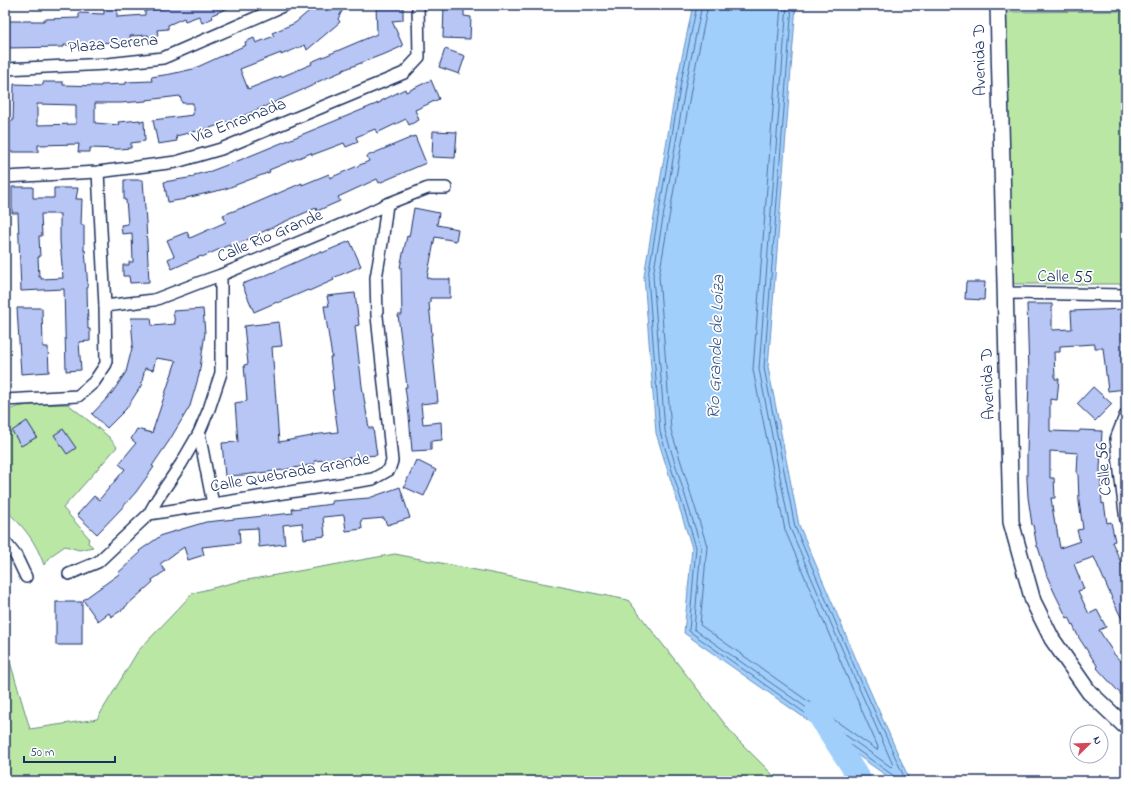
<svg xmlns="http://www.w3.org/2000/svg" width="1131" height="786" font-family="'Indie Flower',sans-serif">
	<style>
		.green { fill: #bae7a4; stroke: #6a8b81 }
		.water { fill: #a0cffc; stroke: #6b8fbd }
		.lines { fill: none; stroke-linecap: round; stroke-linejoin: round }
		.shore { stroke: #506f9d; stroke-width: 1 }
		.river { stroke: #a0cffc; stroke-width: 22 }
		.building { fill: #b8c6f6; stroke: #1b2f5e; fill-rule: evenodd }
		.street-casing { stroke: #1b2f5e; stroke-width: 14 }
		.secondary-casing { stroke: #1b2f5e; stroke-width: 18 }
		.street { stroke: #fff; stroke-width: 11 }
		.secondary { stroke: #fff; stroke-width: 15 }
		.labels { text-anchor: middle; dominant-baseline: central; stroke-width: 3.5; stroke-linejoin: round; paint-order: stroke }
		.street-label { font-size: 17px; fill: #1b2f5e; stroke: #fff }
		.water-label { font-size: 18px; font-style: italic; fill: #3c5786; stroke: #fff }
	</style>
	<rect width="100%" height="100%" fill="#fff"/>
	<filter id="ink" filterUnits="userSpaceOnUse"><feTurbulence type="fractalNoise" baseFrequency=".025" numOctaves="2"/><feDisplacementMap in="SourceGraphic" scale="8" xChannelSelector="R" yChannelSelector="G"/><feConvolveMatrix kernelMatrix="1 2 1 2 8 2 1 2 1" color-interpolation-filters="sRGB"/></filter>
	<g filter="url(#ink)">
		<!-- green -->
		<g class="green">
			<polygon points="1126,11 1126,284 1011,284 1004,12"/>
			<path d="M68,404L109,437L117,447L63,508L89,538L88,543L93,547L79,550L65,546L52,555L44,565C36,542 23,525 5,510V412C20,402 50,405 68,404Z"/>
			<polygon points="395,554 628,600 735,737 779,781 5,781 5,645 30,729 97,719 138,651 193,593 236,582"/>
		</g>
		<!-- water -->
		<polygon class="water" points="693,5 796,5 768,367 799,525 859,666 910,781 894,781 684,633 692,548 656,433 644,276 677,81"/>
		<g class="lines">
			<!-- shore -->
			<g class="shore">
				<polyline points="697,5 681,82 648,276 660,432 696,547 689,631 894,776 895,778 896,781"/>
				<polyline points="702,5 686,83 653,276 665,431 701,547 694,629 891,767 893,765 851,670 790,528 759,369 787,5"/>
				<polyline points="708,5 692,84 659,276 671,430 707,546 700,625 877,750 878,747 845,672 785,530 753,370 781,5"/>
				<polyline points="792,5 764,368 795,527 855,668 906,781"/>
			</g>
			<!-- river -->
			<polyline class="river" points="816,712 861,781"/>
		</g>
		<!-- building -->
		<g class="building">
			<polygon points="104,5 117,5 117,17 145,15 145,11 169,7 176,5 235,5 212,15 213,18 202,23 199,16 185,21 184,18 168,25 168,29 157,30 158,36 149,38 148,35 130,36 131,42 89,43 89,45 64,45 64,47 6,48 6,21 44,21 44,19 79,18 79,13 104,14"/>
			<path d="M316,5H345L338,19L340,22L307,50L305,45L281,55V53L240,69L248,89L281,76V77L312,64L311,62L377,34L376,5H403V20L392,21L403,46L385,54H384L343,70V71L315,83L316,84L236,119L210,128L176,136L177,141L158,144L153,120L193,115V103H182L180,96L146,100V101L121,103H95V123L119,125L118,122L140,120V122L144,121L145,141L131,143V148L119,149L90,148V152H78L79,144L38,145V152H5V121H13L14,84L43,85V82H63V85L101,86V85L126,84V82L152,81L151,77L171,74L193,69L246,45L245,42L254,38L256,43L274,36L272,33L295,23ZM37,104L76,105V124L37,125Z"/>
			<polygon points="444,5 464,5 464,16 471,17 470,39 443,38"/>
			<polygon points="445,49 465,56 459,74 439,67"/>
			<polygon points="431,80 439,99 415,110 419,120 409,125 406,119 377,133 375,129 356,137 358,142 346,147 344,143 312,155 311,153 269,170 270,172 225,189 186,198 186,199 168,202 164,182 194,177 194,175 211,171 240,160 381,102 381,101 405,89 406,92"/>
			<polygon points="433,131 457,132 455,158 432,157"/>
			<polygon points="415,136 426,163 379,183 377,179 338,197 340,201 317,211 316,208 284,222 256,235 256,236 230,247 229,245 202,257 201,256 172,269 168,259 174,256 167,240 187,232 190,238 226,222 223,215 244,207 244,208 302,183 302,185 329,174 330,178 369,161 367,156"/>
			<polygon points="124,180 143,180 146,222 149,282 130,283 129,276 123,276 123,265 129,265 129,262 133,262 132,233 122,234 121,225 128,224 126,200 124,200"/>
			<path d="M12,187H33V198H54V188H78L76,199H82L81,225H84V251L85,250L88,288H87L88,329H90V341L79,342L81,370L66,371L64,289L21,291L18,213H12ZM41,214H60V241L63,278L41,279V276L39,277L38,257H40L39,236H42Z"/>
			<polygon points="414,208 439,213 437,225 458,229 456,241 435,237 427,278 430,278 430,279 450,279 450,298 430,298 430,303 429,303 432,335 431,335 438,402 421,404 423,424 441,422 442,440 431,441 431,450 412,451 409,416 405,387 407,387 398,315 402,315 401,267 400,267 407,236 409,237"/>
			<polygon points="350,241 361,266 333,278 334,280 309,291 308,290 278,303 277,302 254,312 242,284 261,277 262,277 321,251 322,253"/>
			<polygon points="966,282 985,282 984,300 965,299"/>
			<polygon points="355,293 359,325 355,326 362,386 369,428 373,428 377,455 314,461 315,464 283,470 243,475 225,476 222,443 238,442 235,403 247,401 244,365 248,364 244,326 279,322 282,346 272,347 279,442 312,436 312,435 338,432 332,390 334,390 330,357 332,357 324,306 329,306 327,296"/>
			<path d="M1027,304H1052V330L1072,329L1071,311L1126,309V389L1108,391L1103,348H1095V344L1060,346V352H1054L1055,379H1059L1057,400L1050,399V431L1079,432L1080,430L1102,431L1100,469L1102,504L1104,503L1107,523L1111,522L1115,541L1112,542L1126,574V627L1115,605L1094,557L1074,564L1084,589L1078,591L1089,614L1097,610L1106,627L1099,630L1114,654L1126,667V700L1097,668L1098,667L1079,638L1069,617L1067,618L1055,594L1047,576L1038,547H1037L1033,525H1032L1028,497L1027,479V452L1029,375ZM1050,451L1078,453L1077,474H1078L1079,502L1083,529L1077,530L1080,541L1060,548L1056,525H1055L1051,498H1055L1054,478H1050Z"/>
			<polygon points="17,308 42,308 43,347 48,347 49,372 21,374"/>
			<polygon points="203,309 205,333 199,375 190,406 169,441 152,466 154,467 136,492 121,509 97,534 77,515 94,496 99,500 125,469 119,464 136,443 131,439 137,429 152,433 176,361 156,358 153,370 145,368 141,386 126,409 107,428 92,414 112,393 126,372 133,344 131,318 151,318 152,326 175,324 173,311"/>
			<polygon points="1093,387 1112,404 1095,421 1077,404"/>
			<polygon points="27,421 37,437 21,446 12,431"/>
			<polygon points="63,429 76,448 67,454 54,435"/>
			<polygon points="416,460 436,470 424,496 404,487"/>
			<polygon points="400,487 410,518 387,525 384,518 361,520 362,529 346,531 344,515 323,517 325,536 304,539 302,523 283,525 285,544 259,547 258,528 239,529 240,543 202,547 204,555 188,560 184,547 160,564 165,571 152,580 153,582 125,607 125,608 111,617 109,613 98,621 83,600 119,574 118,573 140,553 139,551 162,535 206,522 293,513 292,509 332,504 332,501 369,498"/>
			<rect x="56" y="602" width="26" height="43"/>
		</g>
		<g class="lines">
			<!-- street casing -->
			<g class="street-casing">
				<g id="street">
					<polyline points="5,69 107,64 163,58 285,5"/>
					<polyline points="5,177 98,172 176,162 221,149 404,73 419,57 418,5"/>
					<polyline points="1004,293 1126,295"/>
					<polyline points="105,306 154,300 201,282 221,275 362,216 387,204 428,188 446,188"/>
					<polyline points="5,400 78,396 94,382 106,364 105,306 98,172"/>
					<polyline points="1126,416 1125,416 1116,439 1126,521"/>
					<polyline points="199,433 213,504"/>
					<polyline points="149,514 158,498 181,464 199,433 209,409 221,373 221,275"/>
					<polyline points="5,542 16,556 26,577"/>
					<polyline points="69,574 98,562 149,514 373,479 389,470 392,461 377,316 376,278 382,243 387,204"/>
				</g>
			</g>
			<!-- secondary casing -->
			<g class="secondary-casing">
				<polyline id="secondary" points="998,5 1011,522 1033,601 1052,639 1089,692 1126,727"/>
			</g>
			<!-- street -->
			<use href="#street" class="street"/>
			<!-- secondary -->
			<use href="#secondary" class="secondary"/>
		</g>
	</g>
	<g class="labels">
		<!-- street labels -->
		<g class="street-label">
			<text transform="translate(113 44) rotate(-5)">Plaza Serena</text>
			<text transform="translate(980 60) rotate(-91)">Avenida D</text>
			<text transform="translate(239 121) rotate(-21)">Vía Enramada</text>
			<text transform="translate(270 236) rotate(-23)">Calle Río Grande</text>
			<text transform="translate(1065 277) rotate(1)">Calle 55</text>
			<text transform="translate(988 384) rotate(-92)">Avenida D</text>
			<text transform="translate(1104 469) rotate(-95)">Calle 56</text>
			<text transform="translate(290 473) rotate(-10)">Calle Quebrada Grande</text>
		</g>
		<!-- water labels -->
		<g class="water-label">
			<text transform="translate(717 347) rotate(-88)">Río Grande de Loíza</text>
		</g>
	</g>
	<!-- margin -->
	<rect width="1131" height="786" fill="none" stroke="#fff" stroke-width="20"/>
	<rect x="10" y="10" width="1111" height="766" fill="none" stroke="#1b2f5e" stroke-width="1.5" filter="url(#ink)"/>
	<!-- north arrow -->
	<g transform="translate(1089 744) rotate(67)"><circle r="19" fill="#ffffff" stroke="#a4acbf"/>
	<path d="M0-3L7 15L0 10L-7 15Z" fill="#d1495b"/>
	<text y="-6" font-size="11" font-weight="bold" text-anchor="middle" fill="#1b2f5e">N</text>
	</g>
	<!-- scale -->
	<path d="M24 756v6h91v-6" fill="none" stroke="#1b2f5e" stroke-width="2"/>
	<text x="30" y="756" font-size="12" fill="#1b2f5e" stroke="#ffffff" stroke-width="3" paint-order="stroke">50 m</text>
</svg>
